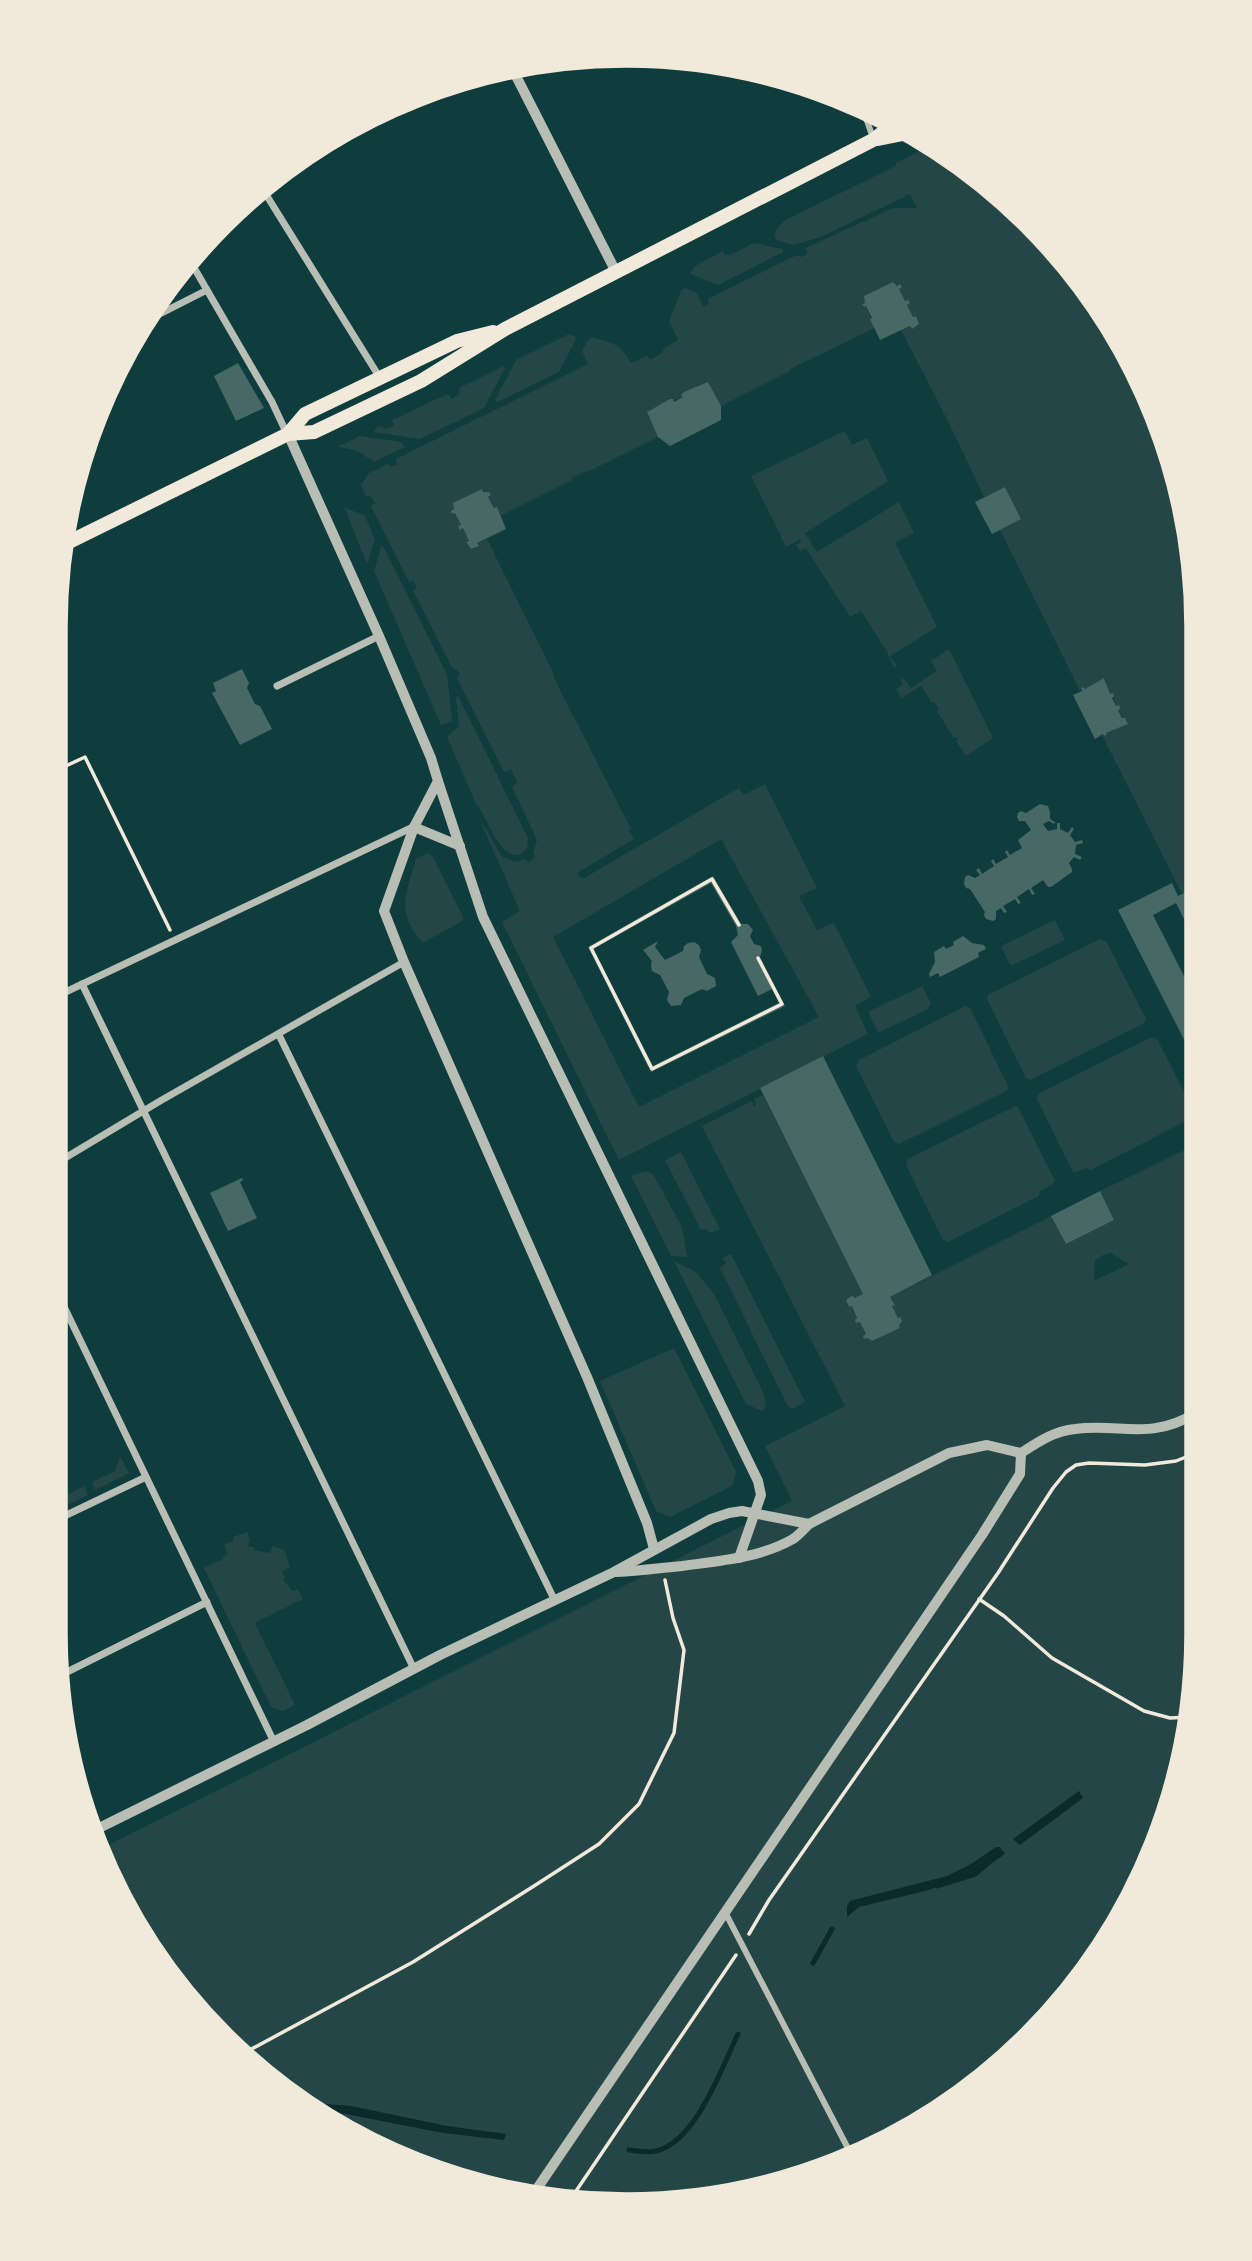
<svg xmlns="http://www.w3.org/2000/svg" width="1252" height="2261" font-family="'Times New Roman',serif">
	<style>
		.green { fill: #244646; fill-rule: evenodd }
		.water { fill: #0a2a2b }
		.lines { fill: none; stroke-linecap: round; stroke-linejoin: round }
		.stream { stroke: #0a2a2b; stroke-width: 5 }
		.building { fill: #486865; fill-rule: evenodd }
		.path { stroke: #f1e9da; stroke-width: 3.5 }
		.pedestrian { stroke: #b8beb3; stroke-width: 6 }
		.minor { stroke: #b8beb3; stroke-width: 7 }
		.tertiary { stroke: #b8beb3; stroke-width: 10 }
		.primary { stroke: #f1e9da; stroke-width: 14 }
		.rim { fill: none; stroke: #f1e9da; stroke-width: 3.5 }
	</style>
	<rect width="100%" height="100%" fill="#0f3d3e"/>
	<!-- green -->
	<g class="green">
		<path d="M932,145L1003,196L1101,308L1154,408L1193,552L1194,888L1182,894L1102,735L1105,736L1107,735L1106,733L1127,724L1116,706L1113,694H1110L1106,684L1107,681L1104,678L1085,689L1084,687L1081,688L1080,691L1000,530L1021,518L1005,487L984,497L948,421L901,330L910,326L912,329L917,319L916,316L913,317L899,289L902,288L893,282L865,296V303L862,304L864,307L866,306L875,328L790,369V371L721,406L708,382L682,395L683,397L651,409L648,416L651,419L658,437L587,472L586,471L571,478L572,480L500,516L488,497L491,495L489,492L487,493L485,491L453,504L454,509L451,511L452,514L455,513L461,525L458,527L460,529L463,528L469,541L466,543L471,549L478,547L477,543L487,539L554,674L553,676L631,829L629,830L634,839L577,873L579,877L584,878L739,788L743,795L765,784L817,888L799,896L817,930L834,923L871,997L855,1006L868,1034L619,1160L502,922L520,911L482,825L483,824L502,857L517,862L525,859L528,863L535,857L533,853L537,840L512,787L517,782L511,769L504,772L457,678L460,675L457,669H453L413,591L417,587L414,581L409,582L371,506L375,503L370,496H366L361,485L369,473L388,464L391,467L397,464L396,459L588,364L582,351L587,341L592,337C614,344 619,342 631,363L646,356L651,359L662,353L664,348L678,340L669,321L681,291L685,288L696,292L704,307L708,304L709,298L797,255L801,257L807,254L806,248L893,208H917L910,194L823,236L795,245L778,241C770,234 779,227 785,220L896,166V163ZM721,839L819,1017L639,1107L553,937Z"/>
		<polygon points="754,243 783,249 783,252 718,285 690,274 695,266 723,251 724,255 730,255"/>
		<polygon points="569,334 576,337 575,341 559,372 497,402 495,400 516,360"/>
		<polygon points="504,366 505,368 484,408 420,439 374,432 377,427 382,426 385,429 394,425 392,420 447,394 452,399 460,394 459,388"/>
		<polygon points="845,431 852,445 867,438 888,481 805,533 817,552 899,502 914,533 895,543 937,627 890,656 897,666 894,668 887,652 861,611 850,617 806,548 800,551 796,545 801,542 800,539 786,547 751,476"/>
		<polygon points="360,436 401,442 405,447 374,462 356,450 337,447"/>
		<polygon points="344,507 365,516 375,540 367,564"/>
		<polygon points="383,546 447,675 452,721 441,725 374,571 381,547"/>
		<polygon points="949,649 993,738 966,756 956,741 958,739 957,737 954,738 937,711 939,709 934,702 932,703 921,686 901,698 896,689 903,685 901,680 904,678 911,688 937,671 931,661"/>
		<path d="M458,696L528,838L527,848C504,875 488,816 476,804L447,737L459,726L456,697Z"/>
		<path d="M428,853L433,857L463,917L462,921L423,943C395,911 406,895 416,859Z"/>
		<polygon points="1055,920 1065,940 1013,965 1010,965 1001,946"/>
		<polygon points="1100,939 1106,941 1146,1019 1143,1024 1030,1080 1026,1078 987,999 988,995"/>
		<polygon points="922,986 931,1003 928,1009 878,1033 868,1012"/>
		<polygon points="965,1006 970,1008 1008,1086 1007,1091 899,1144 894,1142 856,1066 859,1060"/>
		<polygon points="1152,1037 1157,1039 1194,1112 1192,1118 1091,1170 1086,1168 1076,1172 1073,1172 1037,1099 1038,1094"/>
		<path d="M763,1095L863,1294L854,1298L853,1295L850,1297L847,1305L848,1307L852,1306L857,1318L855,1320L856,1323L860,1322L866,1334L863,1336L864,1339L867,1338L872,1341L900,1328L899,1325L902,1320L901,1317L898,1318L892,1306L895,1304L890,1297L1051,1216L1066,1244L1114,1220L1100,1191L1195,1145L1197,1672L1178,1783L1121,1921L1003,2065L845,2163L664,2205L478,2187L309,2111L173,1983L101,1849L792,1501L765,1446L845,1406L702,1126L752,1101L754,1106L756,1105L754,1099ZM1111,1253L1129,1264L1094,1281L1095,1261L1103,1255Z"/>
		<polygon points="1015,1106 1018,1107 1055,1181 1053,1184 1040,1191 1039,1196 948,1242 943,1240 906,1165 908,1159"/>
		<polygon points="681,1152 720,1229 712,1233 706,1229 701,1230 665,1160"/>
		<polygon points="645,1171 653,1174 682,1227 687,1257 671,1256 631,1176"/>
		<polygon points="731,1254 805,1402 792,1409 787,1405 720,1268 726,1263 723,1258"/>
		<polygon points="674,1261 696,1272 714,1294 764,1394 766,1406 762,1411 746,1404"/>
		<polygon points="674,1348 736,1472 732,1486 670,1517 656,1511 600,1381"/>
		<polygon points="120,1456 129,1473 95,1490 92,1482 115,1471"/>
		<polygon points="84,1486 88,1495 54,1511 54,1501 57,1499 55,1495 66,1490 69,1494"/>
		<polygon points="247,1532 250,1539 248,1546 255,1548 254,1550 270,1553 273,1546 284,1550 290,1567 282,1571 285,1578 283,1579 292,1591 298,1589 303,1599 255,1623 295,1705 283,1711 271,1707 204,1568 223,1559 222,1557 228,1554 224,1545 234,1540 233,1537"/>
	</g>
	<!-- water -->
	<g class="water">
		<polygon points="1079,1791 1083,1798 1020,1845 1013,1839"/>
		<polygon points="996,1847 1000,1847 1005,1854 989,1865 929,1890 859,1907 847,1917 847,1906 850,1901 947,1876 971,1864"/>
		<polygon points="300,2102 351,2106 447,2126 506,2134 504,2140 443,2133 346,2114 312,2112"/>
	</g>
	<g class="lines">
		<!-- stream -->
		<g class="stream">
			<polyline points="937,1886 975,1874 988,1863"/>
			<polyline points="813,1963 832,1929"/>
			<path d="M629,2150C638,2151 647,2153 656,2151C696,2142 722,2067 738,2034"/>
		</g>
	</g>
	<!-- building -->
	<g class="building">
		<polygon points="893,282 897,286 900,284 902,288 899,289 905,301 908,300 910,303 907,305 913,317 916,316 919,324 912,329 910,326 880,340 870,319 872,318 866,306 864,307 862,304 865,303 864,296"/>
		<polygon points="238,363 264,408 236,421 214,376"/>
		<polygon points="708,382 721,406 721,420 670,446 658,437 647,412 670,399 673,399 674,402 683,397 681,395 684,392"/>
		<polygon points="1005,487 1021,519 992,534 975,502"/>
		<polygon points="482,489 483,492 489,492 491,495 488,497 494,508 497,507 506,529 477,543 479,546 471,549 466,542 469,541 463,528 460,530 458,526 461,525 455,513 452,514 451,511 454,509 453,503"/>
		<polygon points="242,669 249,683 247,688 255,704 260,706 272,729 240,745 212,693 216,691 213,683"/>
		<polygon points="1104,678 1110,694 1113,693 1114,696 1112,698 1116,706 1119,705 1120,709 1118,710 1122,718 1125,718 1128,724 1106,733 1107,735 1104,736 1103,734 1095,739 1073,695 1082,691 1081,688 1084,687 1085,689"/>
		<polygon points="1040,804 1048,806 1050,812 1050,819 1055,822 1054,824 1049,821 1043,824 1048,831 1057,829 1057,823 1060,823 1060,829 1068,833 1072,827 1074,829 1070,835 1075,842 1082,840 1083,843 1076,845 1075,854 1082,857 1080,860 1074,857 1069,863 1072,869 1072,872 1051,887 1048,887 1043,880 1031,888 1035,894 1032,895 1029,889 1017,897 1021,903 1018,904 1015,899 1003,906 1007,912 1004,913 1001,908 996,911 996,919 993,921 986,919 984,915 985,912 970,889 966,888 964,884 965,877 968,875 975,878 980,875 976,870 979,868 982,874 994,866 991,861 993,859 996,864 1008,857 1005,852 1007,850 1010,855 1022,848 1018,840 1031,830 1025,821 1019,821 1017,817 1018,813 1021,811 1026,813"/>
		<path d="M713,876L741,924H748L753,930L750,936L754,944L761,946L762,951L760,957L785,1006L651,1072L588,947ZM711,883L736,926L738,935L731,942L758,996L772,989L779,1003L653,1066L593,949Z"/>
		<polygon points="1172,883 1178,896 1194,888 1194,928 1190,931 1176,903 1153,915 1189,986 1194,983 1195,1061 1118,910"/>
		<polygon points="963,936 972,943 984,945 986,949 978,953 979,957 940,977 938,973 930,977 929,974 935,962 934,952 944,946 946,949 954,945 953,942"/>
		<polygon points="658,941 655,947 665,960 683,951 684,946 688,943 694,942 699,945 701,950 699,957 707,974 715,978 716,986 707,991 702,989 684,998 681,1005 671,1006 667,1000 669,992 660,975 652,971 651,965 652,961 643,950"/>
		<polygon points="823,1056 932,1275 890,1297 895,1305 892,1306 898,1318 901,1317 902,1321 899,1325 900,1328 872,1341 867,1338 864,1339 863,1336 866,1334 860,1322 856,1323 855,1320 857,1318 852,1306 849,1307 846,1300 853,1295 854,1298 863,1294 760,1088"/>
		<polygon points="242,1178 243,1180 240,1182 257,1218 228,1231 210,1193"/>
		<polygon points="1100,1191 1114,1220 1066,1244 1051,1216"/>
	</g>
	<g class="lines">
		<!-- path -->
		<g class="path">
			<polyline points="55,771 85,757 170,930"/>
			<polyline points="739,925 712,879 591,948 652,1069 782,1004 758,958"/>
			<polyline points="979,1599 1004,1616 1052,1658 1144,1711 1170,1718 1189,1717"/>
			<polyline points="749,1934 769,1900 998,1573 1053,1488 1066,1472 1076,1465 1089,1463 1145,1465 1176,1461 1196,1453"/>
			<polyline points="246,2052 413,1962 534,1886 599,1844 639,1804 674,1733 684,1650 673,1618 665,1580"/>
			<polyline points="572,2197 736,1955"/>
		</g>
		<!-- pedestrian -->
		<g class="pedestrian">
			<polyline points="866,110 865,115 873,138"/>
			<polyline points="725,1912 853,2158"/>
		</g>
		<!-- minor -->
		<g class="minor">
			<polyline points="262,188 380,378"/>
			<polyline points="189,259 272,402 287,434"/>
			<polyline points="144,322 207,290"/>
			<polyline points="277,686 379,636"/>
			<polyline points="82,984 414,1669"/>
			<polyline points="55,997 413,827"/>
			<polyline points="279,1035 555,1601"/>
			<polyline points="55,1164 160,1101 404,962"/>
			<polyline points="55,1288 274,1742"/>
			<polyline points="54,1521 146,1477"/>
			<polyline points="61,1675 207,1602"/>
		</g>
		<!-- tertiary -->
		<g class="tertiary">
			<polyline points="512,68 616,272"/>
			<polyline points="288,434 379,636 431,758 438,781 414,827 384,911 404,962 587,1377 647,1523 654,1549"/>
			<polyline points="438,781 483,917 758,1481 761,1495 739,1558"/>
			<polyline points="414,827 460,846"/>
			<path d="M1021,1453C1038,1442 1054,1431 1075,1429C1121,1423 1150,1441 1196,1413"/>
			<path d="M617,1572C639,1571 660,1568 682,1566C719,1561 760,1558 793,1539C799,1535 804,1529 809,1524L949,1453L987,1445L1021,1453"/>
			<polyline points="91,1832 307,1725 440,1655 614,1572 711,1519 729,1513 742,1511 809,1524"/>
			<polyline points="534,2193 982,1535 1020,1474 1021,1453"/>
		</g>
		<!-- primary -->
		<g class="primary">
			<polyline points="878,139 913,132"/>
			<polyline points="288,434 305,414 457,341 493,332"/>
			<polyline points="63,545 288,434 314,432 421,381 505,329 873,140 895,123"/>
		</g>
	</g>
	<!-- crop -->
	<path d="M0 0H1252V2261H0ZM626 66H626A560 560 0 0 1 1186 626V1634A560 560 0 0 1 626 2194H626A560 560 0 0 1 66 1634V626A560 560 0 0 1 626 66Z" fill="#f1e9da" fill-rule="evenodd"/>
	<path class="rim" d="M626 66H626A560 560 0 0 1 1186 626V1634A560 560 0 0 1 626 2194H626A560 560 0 0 1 66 1634V626A560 560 0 0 1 626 66Z"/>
</svg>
